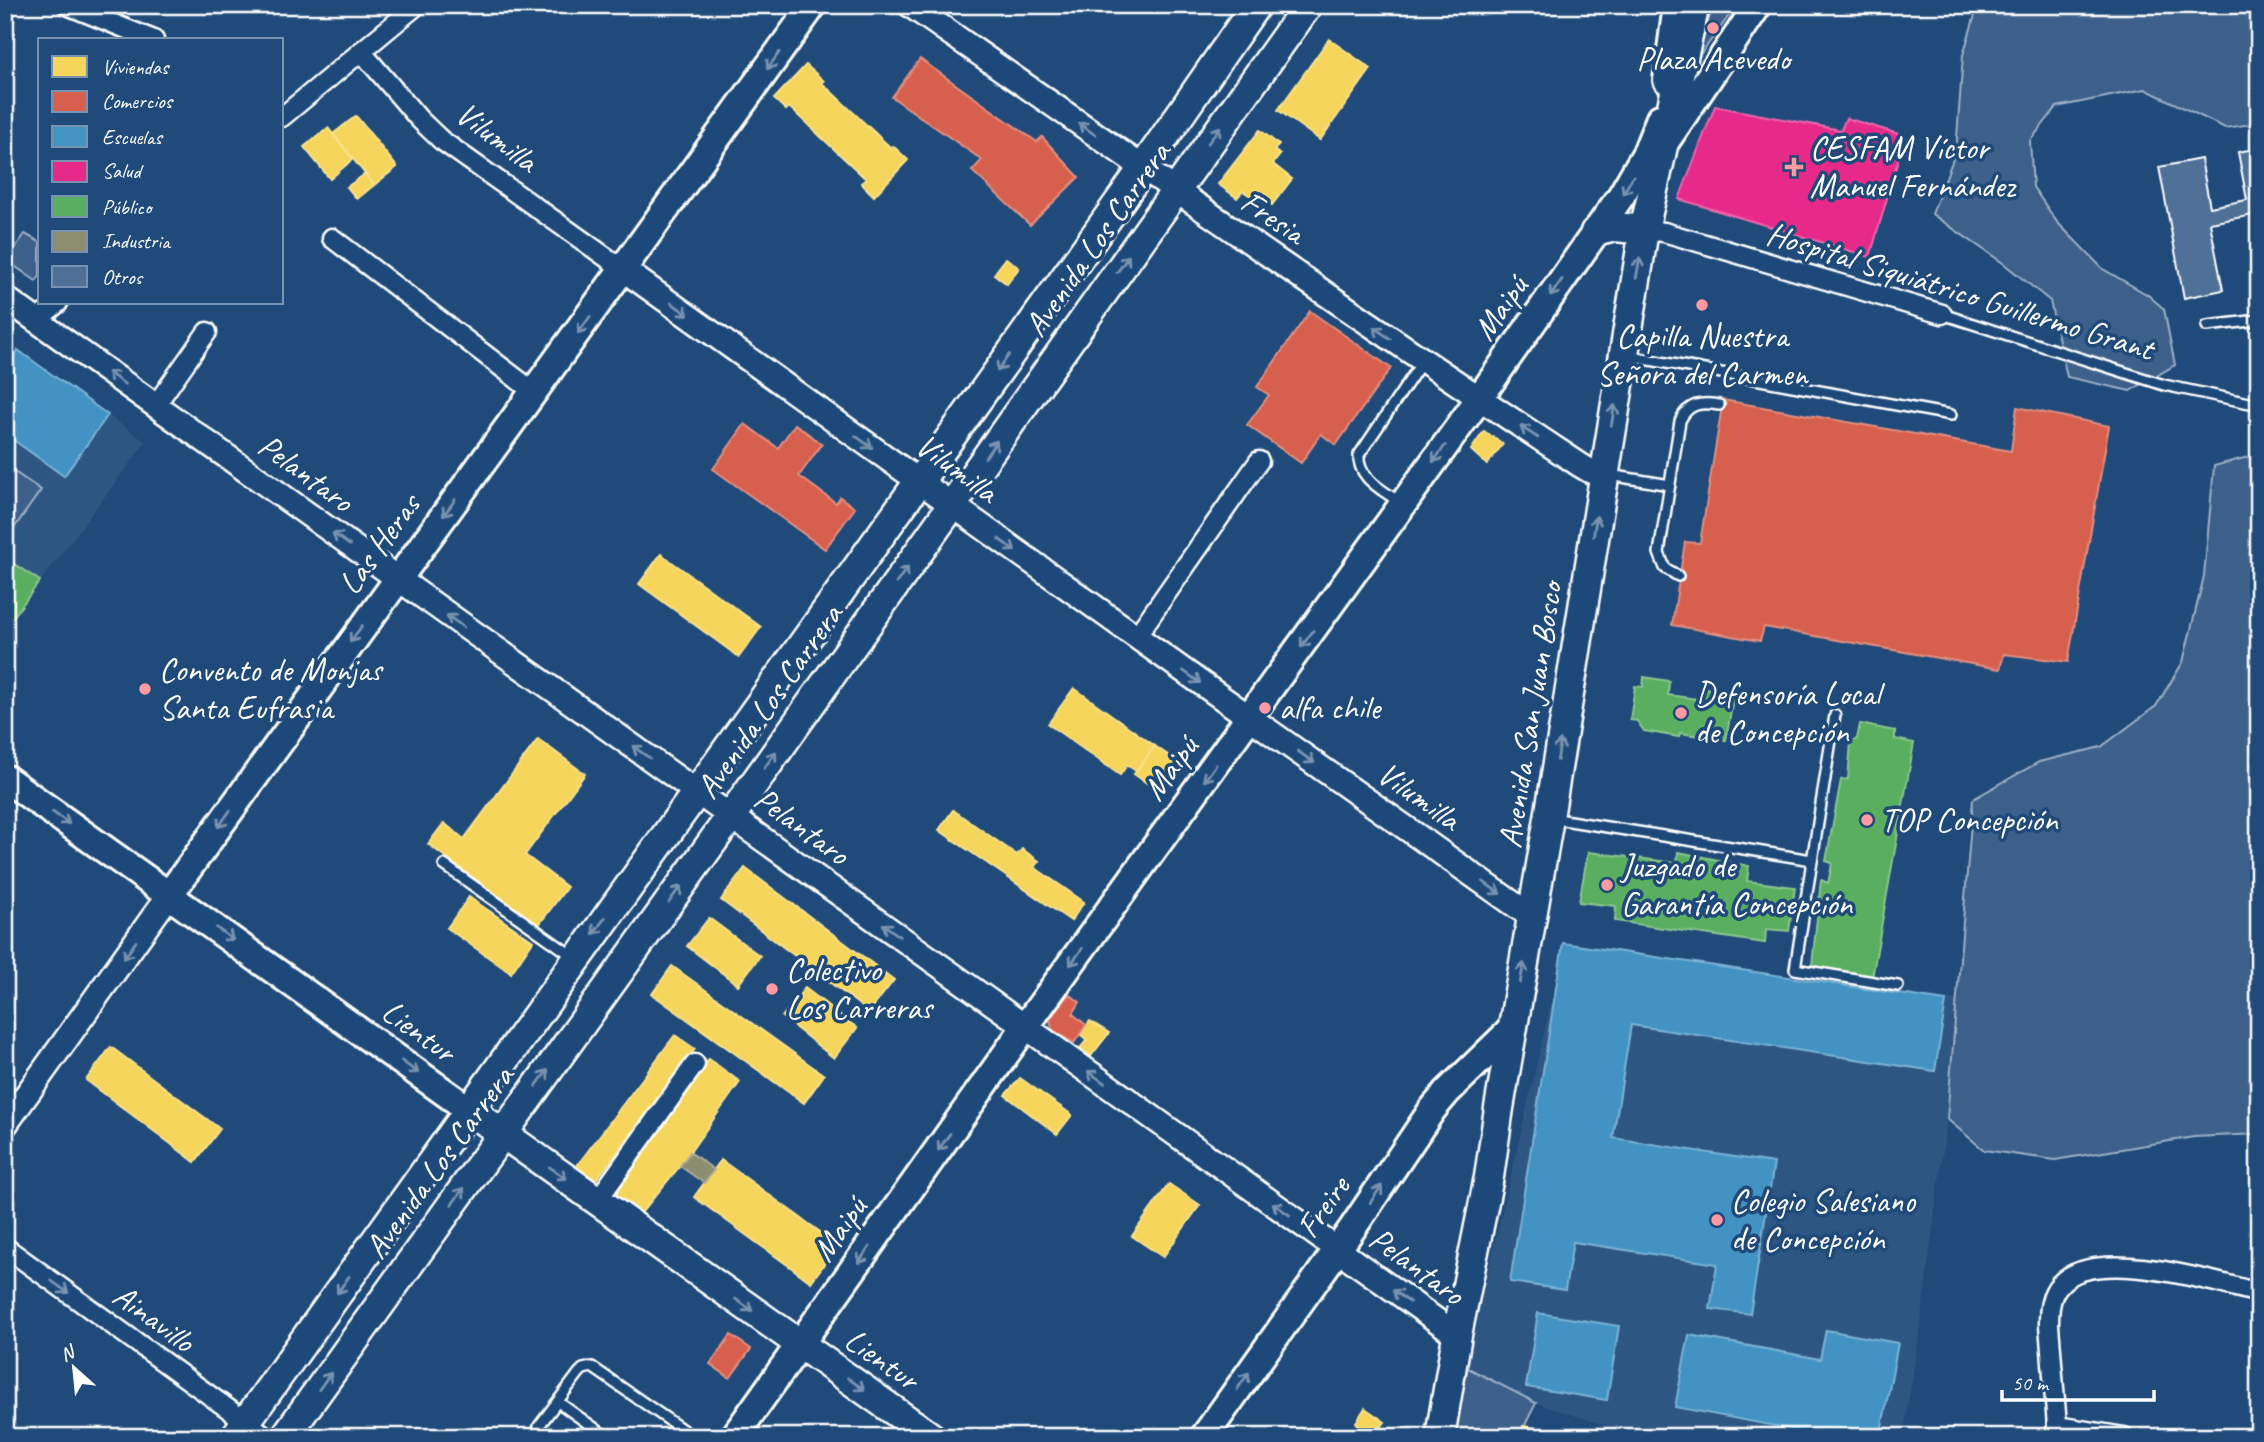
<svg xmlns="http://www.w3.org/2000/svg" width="2264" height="1442" font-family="Caveat,sans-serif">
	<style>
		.built { fill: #2e5683 }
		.green { fill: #3c618b; stroke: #9eb0c5; stroke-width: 2 }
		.homes { fill: #f6d55c; stroke: #f9e28d; stroke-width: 2 }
		.shops { fill: #d6604d; stroke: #e29082; stroke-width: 2 }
		.schools { fill: #4393c3; stroke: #7bb3d5; stroke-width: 2 }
		.health { fill: #e7298a; stroke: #ee69ad; stroke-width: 2 }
		.public { fill: #5aae61; stroke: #8cc690; stroke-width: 2 }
		.industry { fill: #8c8c6e; stroke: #aeae9a; stroke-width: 2 }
		.building { fill: #507197; stroke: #fff; stroke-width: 2 }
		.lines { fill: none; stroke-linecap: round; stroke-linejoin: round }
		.service-casing { stroke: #fff; stroke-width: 14 }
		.minor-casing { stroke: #fff; stroke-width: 23 }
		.tertiary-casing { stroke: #fff; stroke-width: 28 }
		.secondary-casing { stroke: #fff; stroke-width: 32 }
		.primary-casing { stroke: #fff; stroke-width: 33 }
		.service { stroke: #1f4a7a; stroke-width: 9 }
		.minor { stroke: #1f4a7a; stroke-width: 18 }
		.tertiary { stroke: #1f4a7a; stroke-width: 23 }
		.secondary { stroke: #1f4a7a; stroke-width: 26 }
		.primary { stroke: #1f4a7a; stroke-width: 28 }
		.oneway { stroke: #7992af }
		.poi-dot { fill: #ff9aa2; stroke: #1f4a7a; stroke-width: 2.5 }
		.labels { text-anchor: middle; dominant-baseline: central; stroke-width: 7; stroke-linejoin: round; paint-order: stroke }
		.poi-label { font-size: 33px; fill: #fff; stroke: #1f4a7a; text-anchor: start }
		.street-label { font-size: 33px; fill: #fff; stroke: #1f4a7a }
	</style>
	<rect width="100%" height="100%" fill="#1f4a7a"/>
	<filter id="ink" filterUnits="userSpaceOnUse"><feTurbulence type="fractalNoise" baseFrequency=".0143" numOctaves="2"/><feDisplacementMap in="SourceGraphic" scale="14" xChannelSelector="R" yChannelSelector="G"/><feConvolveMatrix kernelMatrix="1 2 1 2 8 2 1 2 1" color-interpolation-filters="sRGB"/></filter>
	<g filter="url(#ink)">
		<!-- built -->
		<g class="built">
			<polygon points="5,342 146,442 5,628"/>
			<polygon points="1565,943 1969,1002 1947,1119 1921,1321 1903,1437 1775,1437 1731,1430 1730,1437 1655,1437 1626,1432 1536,1403 1466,1367"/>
		</g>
		<!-- green -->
		<g class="green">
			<polygon points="1713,5 1737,5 1697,59"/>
			<polygon points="1978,5 2259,5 2259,123 2225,128 2145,89 2057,107 2030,141 2033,187 2057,222 2103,269 2148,295 2164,309 2175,365 2130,391 2067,377 2050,301 2003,263 1932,214 1956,151 1963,55"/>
			<polygon points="25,234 40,242 40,276 36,281 6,260"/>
			<polygon points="2259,454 2259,1134 2194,1137 2055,1160 1984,1150 1947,1119 1973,799 2039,762 2101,747 2156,706 2183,662 2204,576 2214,466"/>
			<polygon points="13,471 41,490 10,534 5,531 5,482"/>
			<polygon points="1466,1367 1536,1403 1519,1437 1455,1437"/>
		</g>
		<!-- homes -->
		<g class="homes">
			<polygon points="1329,39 1371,69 1320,140 1278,110"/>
			<polygon points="806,65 824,81 822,83 891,148 893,146 908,160 874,196 861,183 866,179 789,107 786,110 774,99"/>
			<polygon points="356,116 397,167 374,185 333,134"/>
			<polygon points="328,128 353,159 330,179 304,147"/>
			<polygon points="1260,130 1279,145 1274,150 1280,155 1273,164 1292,179 1272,205 1256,192 1252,197 1243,191 1237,198 1218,184"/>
			<polygon points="365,174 374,185 357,199 347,187"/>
			<polygon points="1006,258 1019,268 1007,284 994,274"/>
			<polygon points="1484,431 1503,444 1487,465 1471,450"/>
			<polygon points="661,554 761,627 739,657 639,584"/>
			<polygon points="1074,688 1155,746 1136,771 1127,765 1120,775 1048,724"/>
			<polygon points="538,739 585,774 525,855 567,887 538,926 428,844 444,823 464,839"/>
			<polygon points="1155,746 1182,765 1161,793 1134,774"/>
			<polygon points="953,810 1017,855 1022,849 1039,861 1034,867 1084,902 1071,921 939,830"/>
			<polygon points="745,868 894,980 869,1012 721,900"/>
			<polygon points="469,897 533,941 511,973 447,928"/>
			<polygon points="709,918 760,956 738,985 687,946"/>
			<polygon points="672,966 824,1075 804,1103 652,994"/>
			<polygon points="805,988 857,1028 834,1058 782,1017"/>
			<polygon points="1090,1021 1109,1033 1091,1056 1080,1048 1087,1040 1080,1034"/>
			<polygon points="675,1035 695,1049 596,1180 576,1167"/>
			<polygon points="111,1047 220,1129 195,1162 86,1080"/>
			<polygon points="709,1059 740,1082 680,1166 641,1213 616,1194"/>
			<polygon points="1020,1078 1072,1115 1057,1134 1005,1095"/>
			<polygon points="721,1160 838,1245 811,1282 694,1197"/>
			<polygon points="1169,1184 1200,1205 1163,1257 1132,1236"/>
			<polygon points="1365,1408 1385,1422 1378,1431 1385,1437 1345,1437 1351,1429 1353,1431 1358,1424 1356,1422"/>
			<polygon points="1523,1426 1595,1437 1521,1437"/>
		</g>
		<!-- shops -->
		<g class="shops">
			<polygon points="920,59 1037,142 1042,137 1079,177 1030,225 972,171 982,160 892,97"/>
			<polygon points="1310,311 1391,368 1336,445 1321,434 1301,463 1247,425 1269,395 1257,387"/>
			<polygon points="1723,400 2011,451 2017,407 2109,426 2068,662 2004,654 2000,669 1764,627 1760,641 1672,625 1685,542 1700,543"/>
			<polygon points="745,424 778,448 795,424 822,444 799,476 836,503 840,497 855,508 825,549 713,469"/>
			<polygon points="1069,994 1080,1002 1073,1014 1086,1025 1074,1043 1052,1029 1050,1019"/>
			<polygon points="731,1335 751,1349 730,1378 710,1364"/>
		</g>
		<!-- schools -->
		<g class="schools">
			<polygon points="18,350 108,415 64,476 5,434 5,369"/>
			<polygon points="1563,943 1946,1001 1935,1071 1631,1025 1613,1138 1774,1163 1750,1314 1710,1309 1717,1264 1573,1242 1565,1290 1510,1282"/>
			<polygon points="1538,1313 1619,1326 1607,1400 1526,1387"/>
			<polygon points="1826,1330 1898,1343 1880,1437 1832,1437 1675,1407 1689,1335 1820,1359"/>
		</g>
		<!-- health -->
		<polygon class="health" points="1715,106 1841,130 1846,118 1905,136 1870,257 1679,199"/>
		<!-- public -->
		<g class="public">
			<polygon points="5,558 40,581 5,628"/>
			<polygon points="1644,677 1669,681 1668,695 1698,699 1697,706 1702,706 1705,688 1734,693 1726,740 1680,733 1679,737 1644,731 1637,721 1630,720 1635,686 1643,687"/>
			<polygon points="1860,724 1895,731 1895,739 1914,743 1872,978 1812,965 1821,880 1828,883 1831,869 1832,863 1826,861 1841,780 1848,779 1851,742 1857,739"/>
			<polygon points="1588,852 1677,863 1678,852 1749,866 1747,881 1795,887 1789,931 1766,929 1765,943 1615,921 1616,906 1579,902"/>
		</g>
		<!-- industry -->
		<polygon class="industry" points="690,1152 714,1170 704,1183 680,1166"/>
		<!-- building -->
		<polygon class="building" points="2259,148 2259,214 2210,223 2223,290 2184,298 2159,167 2201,159 2210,207 2247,200 2238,152"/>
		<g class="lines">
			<!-- service casing -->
			<g class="service-casing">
				<g id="service">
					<polyline points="1942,314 2164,385 2259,405"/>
					<polyline points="2207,326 2259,320"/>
					<polyline points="1628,356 1951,415"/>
					<polyline points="1609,475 1670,485"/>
					<path d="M1399,502C1383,490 1357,478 1359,455L1422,362"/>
					<path d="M1678,576L1665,568L1659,553L1680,421C1688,403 1701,402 1719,405"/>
					<polyline points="1835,715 1795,969 1898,986"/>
					<polyline points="1551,818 1812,860"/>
					<polyline points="444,865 574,957"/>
					<polyline points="558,1402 607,1437"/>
					<polyline points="537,1437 539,1426 579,1373 583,1369 592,1367 693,1437"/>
				</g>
			</g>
			<!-- minor casing -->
			<g class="minor-casing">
				<g id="minor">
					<polyline points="67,5 154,40"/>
					<polyline points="361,51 419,119 441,140 624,270"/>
					<polyline points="282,117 417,5"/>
					<polyline points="1644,230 1664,232 1942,314"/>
					<polyline points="332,238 534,392"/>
					<polyline points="37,320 58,303"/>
					<polyline points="155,406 207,332"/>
					<polyline points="1136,637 1259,461"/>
					<polyline points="597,1201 695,1064"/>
					<polyline points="5,1247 267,1437"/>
					<polyline points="2057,1426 2124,1437"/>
					<path d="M2055,1437L2057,1426L2049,1325C2049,1310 2050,1295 2060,1284C2095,1245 2215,1282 2259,1293"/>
				</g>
			</g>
			<!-- tertiary casing -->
			<g class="tertiary-casing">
				<g id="tertiary">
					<path d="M910,5C1132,160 1354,316 1580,465L1590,471L1604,474"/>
					<polyline points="624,270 1201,683 1532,917"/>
					<polyline points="5,298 1457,1335"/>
					<polyline points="5,1125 169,895"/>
				</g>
			</g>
			<!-- secondary casing -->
			<g class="secondary-casing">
				<g id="secondary">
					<polyline points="1667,80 1677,5"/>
					<polyline points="1666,141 1758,5"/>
					<polyline points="5,778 468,1109"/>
					<path d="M169,895C383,597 600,303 813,5"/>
					<polyline points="734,1437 1025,1027 1471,410 1621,196 1646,153 1660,118"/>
					<polyline points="1204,1437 1352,1229 1432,1110 1447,1092 1512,1029"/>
				</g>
			</g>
			<!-- primary casing -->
			<g class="primary-casing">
				<g id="primary">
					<polyline points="1595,232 1616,227 1644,230"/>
					<polyline points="468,1109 931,1437"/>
					<polyline points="235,1437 1132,184 1256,5"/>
					<polyline points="285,1437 731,816 1308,5"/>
					<polyline points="1440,1437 1457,1335 1489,1177 1499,1108 1549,818 1644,230 1695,5"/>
				</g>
			</g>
			<!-- service -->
			<use href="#service" class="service"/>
			<!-- minor -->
			<use href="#minor" class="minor"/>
			<!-- tertiary -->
			<use href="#tertiary" class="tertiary"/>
			<!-- secondary -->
			<use href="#secondary" class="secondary"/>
			<!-- primary -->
			<use href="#primary" class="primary"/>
		</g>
		<!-- one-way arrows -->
		<defs><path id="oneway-shaft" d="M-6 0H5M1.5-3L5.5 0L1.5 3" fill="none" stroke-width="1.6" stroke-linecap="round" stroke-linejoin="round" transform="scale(1.75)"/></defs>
		<g class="oneway">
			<use href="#oneway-shaft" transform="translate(773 61) rotate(126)"/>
			<use href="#oneway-shaft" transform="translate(1087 129) rotate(-145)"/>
			<use href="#oneway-shaft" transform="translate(1214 135) rotate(-54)"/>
			<use href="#oneway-shaft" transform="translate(1628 185) rotate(120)"/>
			<use href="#oneway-shaft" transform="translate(1123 264) rotate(-55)"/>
			<use href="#oneway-shaft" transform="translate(1638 268) rotate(-80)"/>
			<use href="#oneway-shaft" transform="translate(1556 288) rotate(125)"/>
			<use href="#oneway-shaft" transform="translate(680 309) rotate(36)"/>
			<use href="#oneway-shaft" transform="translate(584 325) rotate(126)"/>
			<use href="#oneway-shaft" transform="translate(1382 333) rotate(-146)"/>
			<use href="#oneway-shaft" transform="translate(1003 363) rotate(126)"/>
			<use href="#oneway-shaft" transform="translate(116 378) rotate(-144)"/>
			<use href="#oneway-shaft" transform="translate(1613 415) rotate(-81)"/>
			<use href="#oneway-shaft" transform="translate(1529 432) rotate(-147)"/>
			<use href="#oneway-shaft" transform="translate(864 442) rotate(36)"/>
			<use href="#oneway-shaft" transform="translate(991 449) rotate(-55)"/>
			<use href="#oneway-shaft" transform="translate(1439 454) rotate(126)"/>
			<use href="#oneway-shaft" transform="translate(449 508) rotate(126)"/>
			<use href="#oneway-shaft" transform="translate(1595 526) rotate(-81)"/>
			<use href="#oneway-shaft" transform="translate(341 539) rotate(-144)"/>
			<use href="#oneway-shaft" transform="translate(1007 545) rotate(36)"/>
			<use href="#oneway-shaft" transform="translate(902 575) rotate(-55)"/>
			<use href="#oneway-shaft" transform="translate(455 621) rotate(-145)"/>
			<use href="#oneway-shaft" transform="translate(356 634) rotate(126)"/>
			<use href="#oneway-shaft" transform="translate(1307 639) rotate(126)"/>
			<use href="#oneway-shaft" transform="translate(1192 677) rotate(36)"/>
			<use href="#oneway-shaft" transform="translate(1559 750) rotate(-81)"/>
			<use href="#oneway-shaft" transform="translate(641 752) rotate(-145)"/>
			<use href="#oneway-shaft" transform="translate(1306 757) rotate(35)"/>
			<use href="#oneway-shaft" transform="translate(770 760) rotate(-55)"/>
			<use href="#oneway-shaft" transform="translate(1210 773) rotate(126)"/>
			<use href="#oneway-shaft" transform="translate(61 818) rotate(35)"/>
			<use href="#oneway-shaft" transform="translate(224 819) rotate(126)"/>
			<use href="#oneway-shaft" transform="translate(1492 888) rotate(35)"/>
			<use href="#oneway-shaft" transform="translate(675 894) rotate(-54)"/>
			<use href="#oneway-shaft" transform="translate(599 926) rotate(126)"/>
			<use href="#oneway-shaft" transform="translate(891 930) rotate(-144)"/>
			<use href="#oneway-shaft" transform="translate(225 934) rotate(36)"/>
			<use href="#oneway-shaft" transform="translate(130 950) rotate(125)"/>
			<use href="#oneway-shaft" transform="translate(1076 957) rotate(126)"/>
			<use href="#oneway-shaft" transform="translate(1522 973) rotate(-80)"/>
			<use href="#oneway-shaft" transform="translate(410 1067) rotate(36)"/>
			<use href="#oneway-shaft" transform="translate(1096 1077) rotate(-144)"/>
			<use href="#oneway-shaft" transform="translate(542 1078) rotate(-54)"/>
			<use href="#oneway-shaft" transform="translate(944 1142) rotate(125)"/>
			<use href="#oneway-shaft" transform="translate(558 1173) rotate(35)"/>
			<use href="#oneway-shaft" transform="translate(1376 1194) rotate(-56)"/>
			<use href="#oneway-shaft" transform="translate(458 1196) rotate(-54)"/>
			<use href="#oneway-shaft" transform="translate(1281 1209) rotate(-144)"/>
			<use href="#oneway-shaft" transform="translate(864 1255) rotate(125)"/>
			<use href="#oneway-shaft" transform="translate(343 1285) rotate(125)"/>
			<use href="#oneway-shaft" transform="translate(60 1287) rotate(36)"/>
			<use href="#oneway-shaft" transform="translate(1401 1296) rotate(-144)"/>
			<use href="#oneway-shaft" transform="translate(744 1305) rotate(35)"/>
			<use href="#oneway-shaft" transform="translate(325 1381) rotate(-54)"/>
			<use href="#oneway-shaft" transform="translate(1243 1381) rotate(-55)"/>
			<use href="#oneway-shaft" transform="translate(856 1384) rotate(35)"/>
		</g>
	</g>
	<!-- markers -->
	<g class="poi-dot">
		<circle cx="1713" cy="28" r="7"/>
		<path d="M1790.5 156.5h7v7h7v7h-7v7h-7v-7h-7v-7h7z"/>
		<circle cx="1702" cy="305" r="7"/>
		<circle cx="145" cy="689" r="7"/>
		<circle cx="1265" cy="708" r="7"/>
		<circle cx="1681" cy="713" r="7"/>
		<circle cx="1867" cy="820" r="7"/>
		<circle cx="1607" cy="885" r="7"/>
		<circle cx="772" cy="989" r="7"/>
		<circle cx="1717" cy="1220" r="7"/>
	</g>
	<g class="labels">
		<!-- poi labels -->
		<g class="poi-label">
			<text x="1713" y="59" text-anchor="middle">Plaza Acevedo</text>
			<text x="1810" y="148">CESFAM Víctor<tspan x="1810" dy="38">Manuel Fernández</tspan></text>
			<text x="1702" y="336" text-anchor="middle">Capilla Nuestra<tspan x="1702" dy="38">Señora del Carmen</tspan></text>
			<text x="159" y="670">Convento de Monjas<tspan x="159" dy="38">Santa Eufrasia</tspan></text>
			<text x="1695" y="694">Defensoría Local<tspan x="1695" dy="38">de Concepción</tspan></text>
			<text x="1279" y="708">alfa chile</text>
			<text x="1881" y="820">TOP Concepción</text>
			<text x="1621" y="866">Juzgado de<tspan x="1621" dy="38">Garantía Concepción</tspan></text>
			<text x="786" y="970">Colectivo<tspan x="786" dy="38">Los Carreras</tspan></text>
			<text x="1731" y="1201">Colegio Salesiano<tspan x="1731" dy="38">de Concepción</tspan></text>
		</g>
		<!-- street labels -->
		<g class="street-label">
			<text transform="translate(497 137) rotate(37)">Vilumilla</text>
			<text transform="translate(1273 217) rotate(34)">Fresia</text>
			<text transform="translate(1097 239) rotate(-55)">Avenida Los Carrera</text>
			<text transform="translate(1960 291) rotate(17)">Hospital Siquiátrico Guillermo Grant</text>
			<text transform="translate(1500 308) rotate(-55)">Maipú</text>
			<text transform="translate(957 468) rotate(36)">Vilumilla</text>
			<text transform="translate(306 473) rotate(36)">Pelantaro</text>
			<text transform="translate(379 544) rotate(-54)">Las Heras</text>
			<text transform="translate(769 701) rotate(-55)">Avenida Los Carrera</text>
			<text transform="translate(1530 715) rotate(-81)">Avenida San Juan Bosco</text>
			<text transform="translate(1170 768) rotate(-54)">Maipú</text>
			<text transform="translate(1419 796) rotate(35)">Vilumilla</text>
			<text transform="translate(802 826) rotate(36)">Pelantaro</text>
			<text transform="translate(419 1031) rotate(36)">Lientur</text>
			<text transform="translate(439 1162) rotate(-54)">Avenida Los Carrera</text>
			<text transform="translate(1323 1207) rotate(-55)">Freire</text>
			<text transform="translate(839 1229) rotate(-55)">Maipú</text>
			<text transform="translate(1417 1266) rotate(36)">Pelantaro</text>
			<text transform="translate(154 1318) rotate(36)">Ainavillo</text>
			<text transform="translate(882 1359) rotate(35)">Lientur</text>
		</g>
	</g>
	<!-- margin -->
	<rect width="2264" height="1442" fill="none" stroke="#1f4a7a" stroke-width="28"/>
	<rect x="14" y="14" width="2236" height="1414" fill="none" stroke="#fff" stroke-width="2.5" filter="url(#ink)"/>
	<!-- legend -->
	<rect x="38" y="38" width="245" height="266" fill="#1f4a7a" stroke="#7992af" stroke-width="2"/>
	<rect x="52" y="56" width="35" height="21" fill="#f6d55c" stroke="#7992af" stroke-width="2"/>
	<text x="102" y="74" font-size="21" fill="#ffffff">Viviendas</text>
	<rect x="52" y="91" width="35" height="21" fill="#d6604d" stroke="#7992af" stroke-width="2"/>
	<text x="102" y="108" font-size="21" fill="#ffffff">Comercios</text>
	<rect x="52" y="126" width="35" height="21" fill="#4393c3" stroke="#7992af" stroke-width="2"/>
	<text x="102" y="144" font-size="21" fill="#ffffff">Escuelas</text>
	<rect x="52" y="161" width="35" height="21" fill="#e7298a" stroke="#7992af" stroke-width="2"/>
	<text x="102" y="178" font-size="21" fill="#ffffff">Salud</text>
	<rect x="52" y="196" width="35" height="21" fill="#5aae61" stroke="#7992af" stroke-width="2"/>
	<text x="102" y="214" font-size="21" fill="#ffffff">Público</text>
	<rect x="52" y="231" width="35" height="21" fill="#8c8c6e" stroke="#7992af" stroke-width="2"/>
	<text x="102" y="248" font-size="21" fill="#ffffff">Industria</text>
	<rect x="52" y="266" width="35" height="21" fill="#507197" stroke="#7992af" stroke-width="2"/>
	<text x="102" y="284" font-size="21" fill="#ffffff">Otros</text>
	<!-- north arrow -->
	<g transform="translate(74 1368) rotate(333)" stroke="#1f4a7a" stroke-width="5" paint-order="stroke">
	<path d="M0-5L12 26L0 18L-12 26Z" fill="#ffffff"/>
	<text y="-10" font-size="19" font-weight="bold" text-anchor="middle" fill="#ffffff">N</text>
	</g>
	<!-- scale -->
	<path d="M2002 1390v10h152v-10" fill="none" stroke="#ffffff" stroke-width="3.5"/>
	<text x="2012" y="1390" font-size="21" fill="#ffffff" stroke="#1f4a7a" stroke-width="5" paint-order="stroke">50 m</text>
</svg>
